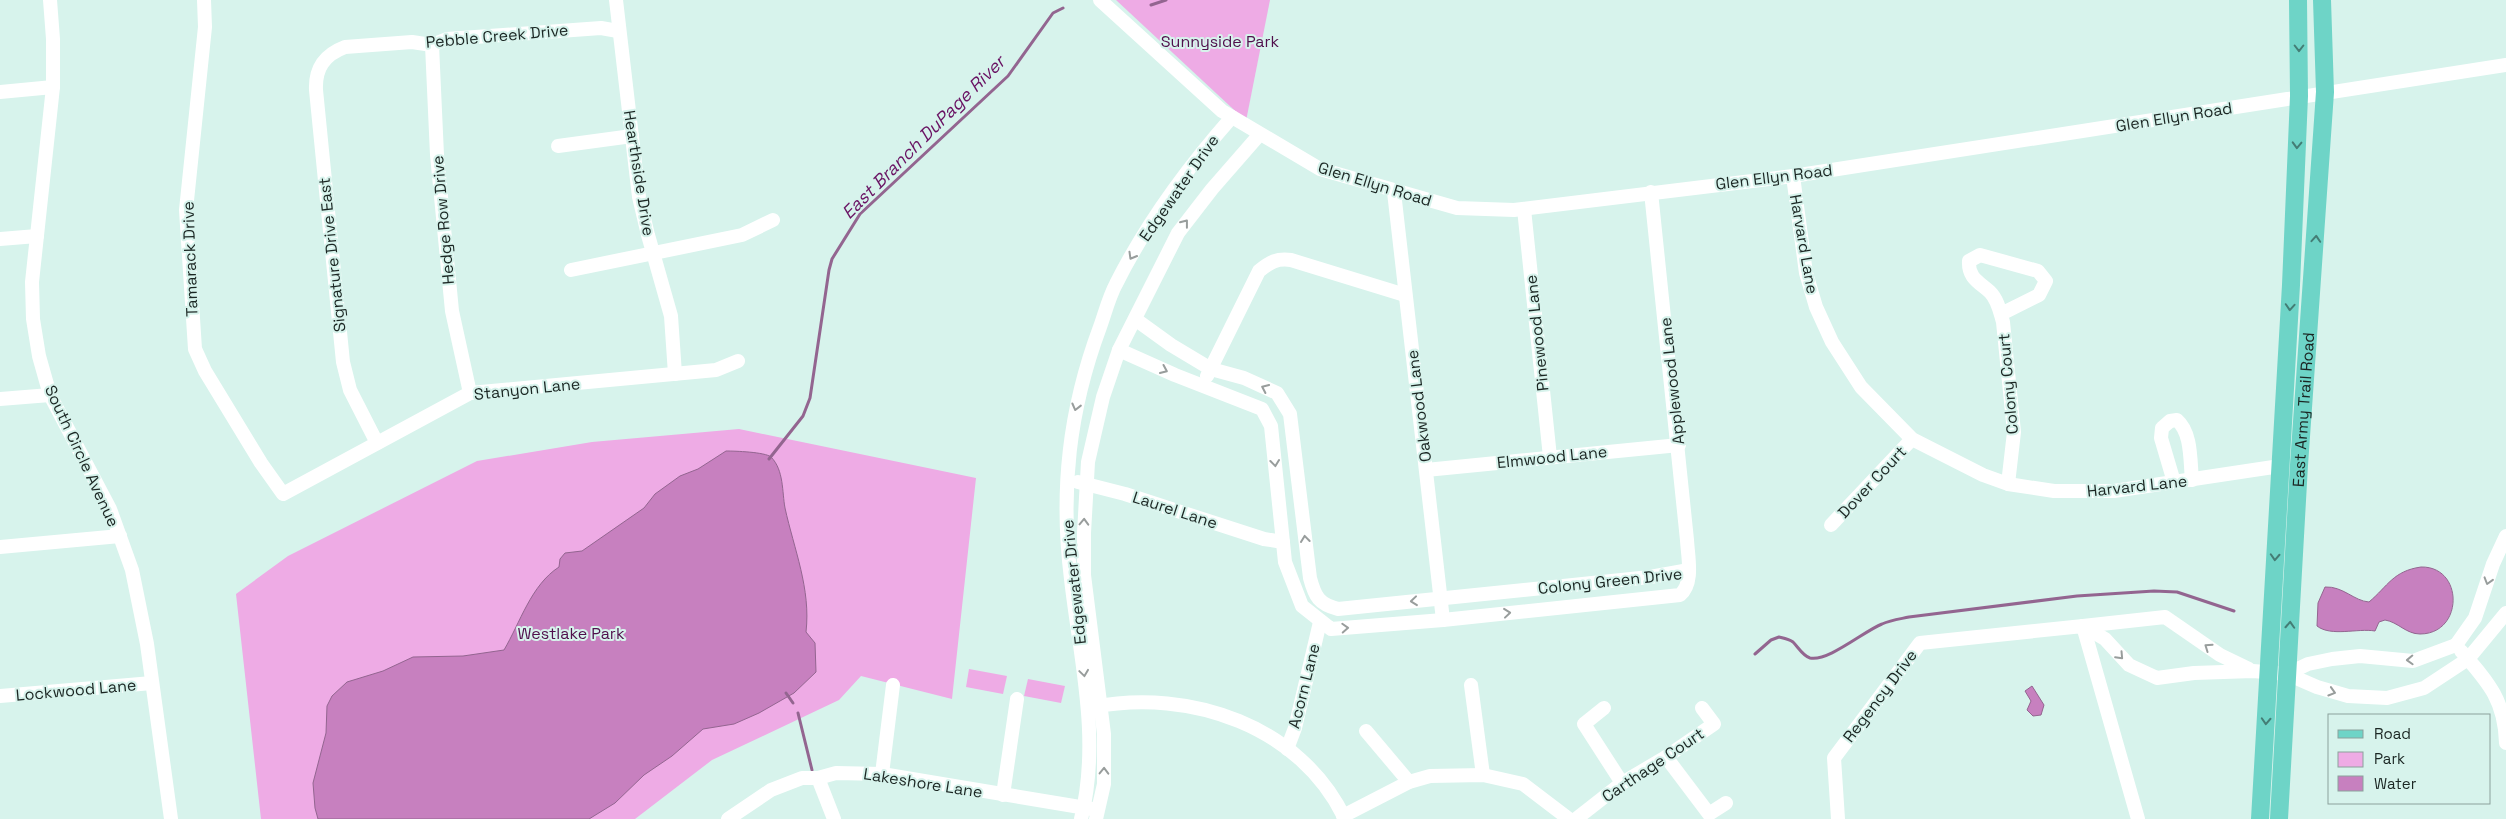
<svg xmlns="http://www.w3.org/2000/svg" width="2506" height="819" font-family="'Space Grotesk',sans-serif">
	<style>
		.park { fill: #eeabe5 }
		.water { fill: #c780bf; stroke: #936590 }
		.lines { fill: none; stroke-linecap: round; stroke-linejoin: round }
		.stream { stroke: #936590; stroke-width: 3 }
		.minor { stroke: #fff; stroke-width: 14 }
		.major { stroke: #6ed4c7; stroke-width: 18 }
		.oneway { stroke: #447d75 }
		.oneway2 { stroke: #989d9c }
		.labels { text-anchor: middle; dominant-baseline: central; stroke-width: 4; stroke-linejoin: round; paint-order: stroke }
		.street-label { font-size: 16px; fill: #1b2623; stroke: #d7f3ec }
		.park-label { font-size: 16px; fill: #500f4c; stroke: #d7f3ec }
		.water-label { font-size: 18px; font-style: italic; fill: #691263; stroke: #d7f3ec }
	</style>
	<rect width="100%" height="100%" fill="#d7f3ec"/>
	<!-- park -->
	<g class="park">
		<polygon points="1116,0 1270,0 1246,121"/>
		<polygon points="739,429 976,478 952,699 861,676 839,700 712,760 635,819 261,819 236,594 288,556 477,461 592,442"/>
		<polygon points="969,669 1007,676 1003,694 966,687"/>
		<polygon points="1028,679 1065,686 1061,703 1024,696"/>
	</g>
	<!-- water -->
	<g class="water">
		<path d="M726,451C735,451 765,452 771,457C784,470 782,492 785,508C794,549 811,589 806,632L815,643L816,672L794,693L759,713L734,724L703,729L672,756L644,775L615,803L589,819H318L315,808L313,783L326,733L327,706L332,696L347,682L383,671L413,657L463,656L504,650C520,623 531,585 559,567L560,559L565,553L582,551L644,508L655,494L680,476L698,469Z"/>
		<path d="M2421,567C2464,566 2464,634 2420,634C2406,634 2398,622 2385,620L2379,622L2375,631C2358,628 2331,637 2317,626L2318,603L2325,587C2343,586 2354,601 2369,602C2388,586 2393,571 2421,567Z"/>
		<polygon points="2032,686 2044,705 2041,715 2033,716 2027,710 2031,701 2025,691"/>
	</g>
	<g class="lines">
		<!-- stream -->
		<g class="stream">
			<polyline points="1151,5 1166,0"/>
			<polyline points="769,459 803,416 810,398 829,270 832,259 860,214 1008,76 1053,13 1063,8"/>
			<path d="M1755,654L1771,640L1779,637C1783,638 1789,639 1793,642C1798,647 1803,656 1810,658C1828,662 1864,631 1882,624C1891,620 1900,619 1909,617L2077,596L2154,591L2177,592L2234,611"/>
			<polyline points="786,693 793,703"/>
			<polyline points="798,713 812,770"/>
		</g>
		<!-- minor -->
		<g class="minor">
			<polyline points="50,0 53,39 53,87 32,282 33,319 39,356 50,395 110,509 132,570 147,644 171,819"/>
			<polyline points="204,0 205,27 186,210 195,349 205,371 261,463 283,494 470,393 716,370 738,361"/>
			<polyline points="616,0 639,197 648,235 671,316 675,374"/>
			<polyline points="1100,0 1222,111 1320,169 1457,208 1514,210 1793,176 2506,65"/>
			<polyline points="432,45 437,155 452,311 470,393"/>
			<polyline points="0,92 53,87"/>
			<polyline points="558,146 632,136"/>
			<polyline points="1793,176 1806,273 1816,307 1832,342 1861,387 1912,439 1983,475 2008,484 2054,491 2114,491 2280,466"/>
			<polyline points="1394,192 1443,620"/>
			<polyline points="1524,209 1550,457"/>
			<polyline points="0,239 37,236"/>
			<polyline points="571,270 742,235 773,220"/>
			<path d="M2001,314L2039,295L2046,281L2038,271L1980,255L1969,261C1968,278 1979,282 1990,292C1998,300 2000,312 2003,322L2014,432L2008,484"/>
			<path d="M1135,319L1171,345L1211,369L1244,378L1277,393L1290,414L1310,578C1315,597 1319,604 1338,609L1650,577L1689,570"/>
			<path d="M1119,350L1175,375L1262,409L1271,426L1285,562L1302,606L1331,629L1443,620L1680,595C1694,583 1688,558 1687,540L1651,192"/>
			<path d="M1207,376L1259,271C1270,262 1277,258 1291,260L1405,295"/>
			<polyline points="0,399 50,395"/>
			<path d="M377,443L350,390L343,362L316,90C315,68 324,55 345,47L412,42L432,45L447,39L601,28L618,31"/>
			<polyline points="1426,470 1679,445"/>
			<polyline points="1078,482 1125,494 1264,539 1283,542"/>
			<path d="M2174,482L2161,438L2162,428L2170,421L2177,420C2192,433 2190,461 2192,480"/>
			<polyline points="1831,525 1912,439"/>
			<polyline points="0,547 120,536"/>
			<polyline points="2083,626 2105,639 2129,665 2157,678 2194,673 2253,671 2287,674 2317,687 2348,696 2387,698 2424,688 2468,659 2506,613"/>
			<polyline points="2083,626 2165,617 2220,655 2249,669"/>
			<polyline points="2456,645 2475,618 2493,564 2506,536"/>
			<path d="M2461,651C2488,682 2505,700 2506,743"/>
			<polyline points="2287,674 2308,664 2332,659 2360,656 2413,661 2456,645"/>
			<polyline points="1471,685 1483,775"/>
			<polyline points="0,696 152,683"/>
			<path d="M1093,707C1190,688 1301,726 1345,819"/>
			<polyline points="1604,708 1584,724 1622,783"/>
			<polyline points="1366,731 1409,782"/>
			<polyline points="1287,749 1295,728 1320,622"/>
			<polyline points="1666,757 1709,814 1726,803"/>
			<polyline points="882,774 893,685"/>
			<polyline points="818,778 834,819"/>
			<polyline points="1003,795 1017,699"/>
			<polyline points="1343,816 1409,782 1430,776 1483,775 1523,784 1569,819"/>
			<polyline points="728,819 771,790 802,778 818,778 836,773 882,774 1092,809"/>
			<path d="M1081,819C1101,739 1080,659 1071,579C1060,491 1069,410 1100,327C1105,313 1109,297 1116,284C1146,224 1188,167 1232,117"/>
			<polyline points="1096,819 1104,784 1104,734 1084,575 1084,533 1088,462 1103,397 1119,350 1178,233 1212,189 1260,134"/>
			<polyline points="1576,819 1622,783 1666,757 1714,724 1702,708"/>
			<polyline points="1838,819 1834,758 1920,643 2083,626 2138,819"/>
		</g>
		<!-- major -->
		<g class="major">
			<polyline points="2260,819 2291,285 2299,96 2298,0"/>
			<path id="s1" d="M2279,819L2299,465L2325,92L2322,0"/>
		</g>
	</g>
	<!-- one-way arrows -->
	<defs><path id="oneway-chevron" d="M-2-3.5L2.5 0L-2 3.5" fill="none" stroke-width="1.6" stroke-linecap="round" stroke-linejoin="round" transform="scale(1.25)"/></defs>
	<g class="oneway">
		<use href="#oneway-chevron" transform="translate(2299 48) rotate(90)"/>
		<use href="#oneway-chevron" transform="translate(2297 145) rotate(92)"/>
		<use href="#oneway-chevron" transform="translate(2316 239) rotate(-86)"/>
		<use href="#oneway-chevron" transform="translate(2290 307) rotate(94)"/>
		<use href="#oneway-chevron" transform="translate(2275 557) rotate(93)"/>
		<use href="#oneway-chevron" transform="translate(2290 625) rotate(-87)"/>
		<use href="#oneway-chevron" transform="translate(2266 721) rotate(93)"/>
	</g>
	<g class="oneway2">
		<use href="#oneway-chevron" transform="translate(1185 223) rotate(-52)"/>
		<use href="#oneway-chevron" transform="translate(1132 256) rotate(120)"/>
		<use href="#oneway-chevron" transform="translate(1164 370) rotate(24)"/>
		<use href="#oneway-chevron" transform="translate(1265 388) rotate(-155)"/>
		<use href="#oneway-chevron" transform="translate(1076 407) rotate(104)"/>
		<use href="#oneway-chevron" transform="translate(1275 463) rotate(83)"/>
		<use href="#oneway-chevron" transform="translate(1084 522) rotate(-88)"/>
		<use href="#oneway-chevron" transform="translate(1305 539) rotate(-97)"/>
		<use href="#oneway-chevron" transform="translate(2488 581) rotate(107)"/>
		<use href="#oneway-chevron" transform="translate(1414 601) rotate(174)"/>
		<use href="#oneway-chevron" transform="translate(1507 613) rotate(-6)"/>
		<use href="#oneway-chevron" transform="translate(1345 628) rotate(-3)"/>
		<use href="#oneway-chevron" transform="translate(2208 647) rotate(-145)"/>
		<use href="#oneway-chevron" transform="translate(2120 656) rotate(47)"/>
		<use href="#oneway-chevron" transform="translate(2410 660) rotate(178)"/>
		<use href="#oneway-chevron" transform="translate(1084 673) rotate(82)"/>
		<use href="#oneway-chevron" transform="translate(2332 692) rotate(17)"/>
		<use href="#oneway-chevron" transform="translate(1104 771) rotate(-89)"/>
	</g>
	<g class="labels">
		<!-- street labels -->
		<g class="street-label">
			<text transform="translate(497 36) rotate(-5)">Pebble Creek Drive</text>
			<text transform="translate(2174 117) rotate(-9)">Glen Ellyn Road</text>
			<text transform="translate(639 173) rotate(81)">Hearthside Drive</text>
			<text transform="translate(1774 177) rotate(-7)">Glen Ellyn Road</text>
			<text transform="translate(1375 184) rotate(17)">Glen Ellyn Road</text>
			<text transform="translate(1179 188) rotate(-55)">Edgewater Drive</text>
			<text transform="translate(443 220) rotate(-95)">Hedge Row Drive</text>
			<text transform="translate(1804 244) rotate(80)">Harvard Lane</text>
			<text transform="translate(332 255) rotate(-96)">Signature Drive East</text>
			<text transform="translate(190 259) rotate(-92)">Tamarack Drive</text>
			<text transform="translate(1537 333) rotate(-96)">Pinewood Lane</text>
			<text transform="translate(1672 381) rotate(-96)">Applewood Lane</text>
			<text transform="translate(2008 384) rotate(-95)">Colony Court</text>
			<text transform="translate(527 389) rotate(-6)">Stanyon Lane</text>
			<text transform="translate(1419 406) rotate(-97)">Oakwood Lane</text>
			<text stroke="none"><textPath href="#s1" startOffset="410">East Army Trail Road</textPath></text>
			<text transform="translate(82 456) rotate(65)">South Circle Avenue</text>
			<text transform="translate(1552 457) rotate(-6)">Elmwood Lane</text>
			<text transform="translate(1872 482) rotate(-47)">Dover Court</text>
			<text transform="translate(2137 486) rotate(-6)">Harvard Lane</text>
			<text transform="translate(1175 510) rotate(18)">Laurel Lane</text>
			<text transform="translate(1610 581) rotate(-6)">Colony Green Drive</text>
			<text transform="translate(1074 582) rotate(-96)">Edgewater Drive</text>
			<text transform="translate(1304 686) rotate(-76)">Acorn Lane</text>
			<text transform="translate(76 690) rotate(-5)">Lockwood Lane</text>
			<text transform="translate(1880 696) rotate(-53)">Regency Drive</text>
			<text transform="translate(1653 765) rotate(-34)">Carthage Court</text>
			<text transform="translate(923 783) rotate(9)">Lakeshore Lane</text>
		</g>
		<!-- park labels -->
		<g class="park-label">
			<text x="1220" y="41">Sunnyside Park</text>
			<text x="571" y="633">Westlake Park</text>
		</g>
		<!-- water labels -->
		<g class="water-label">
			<text transform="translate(923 137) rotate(-45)">East Branch DuPage River</text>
		</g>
	</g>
	<!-- legend -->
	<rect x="2328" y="714" width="162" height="90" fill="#d7f3ec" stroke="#8ca19c"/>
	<rect x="2338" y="730" width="25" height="8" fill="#6ed4c7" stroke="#8ca19c"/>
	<text x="2374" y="739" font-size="15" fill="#1b2623">Road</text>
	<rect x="2338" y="752" width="25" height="15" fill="#eeabe5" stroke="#8ca19c"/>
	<text x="2374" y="764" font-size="15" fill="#1b2623">Park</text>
	<rect x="2338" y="776" width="25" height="15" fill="#c780bf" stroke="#8ca19c"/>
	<text x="2374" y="789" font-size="15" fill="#1b2623">Water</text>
</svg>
